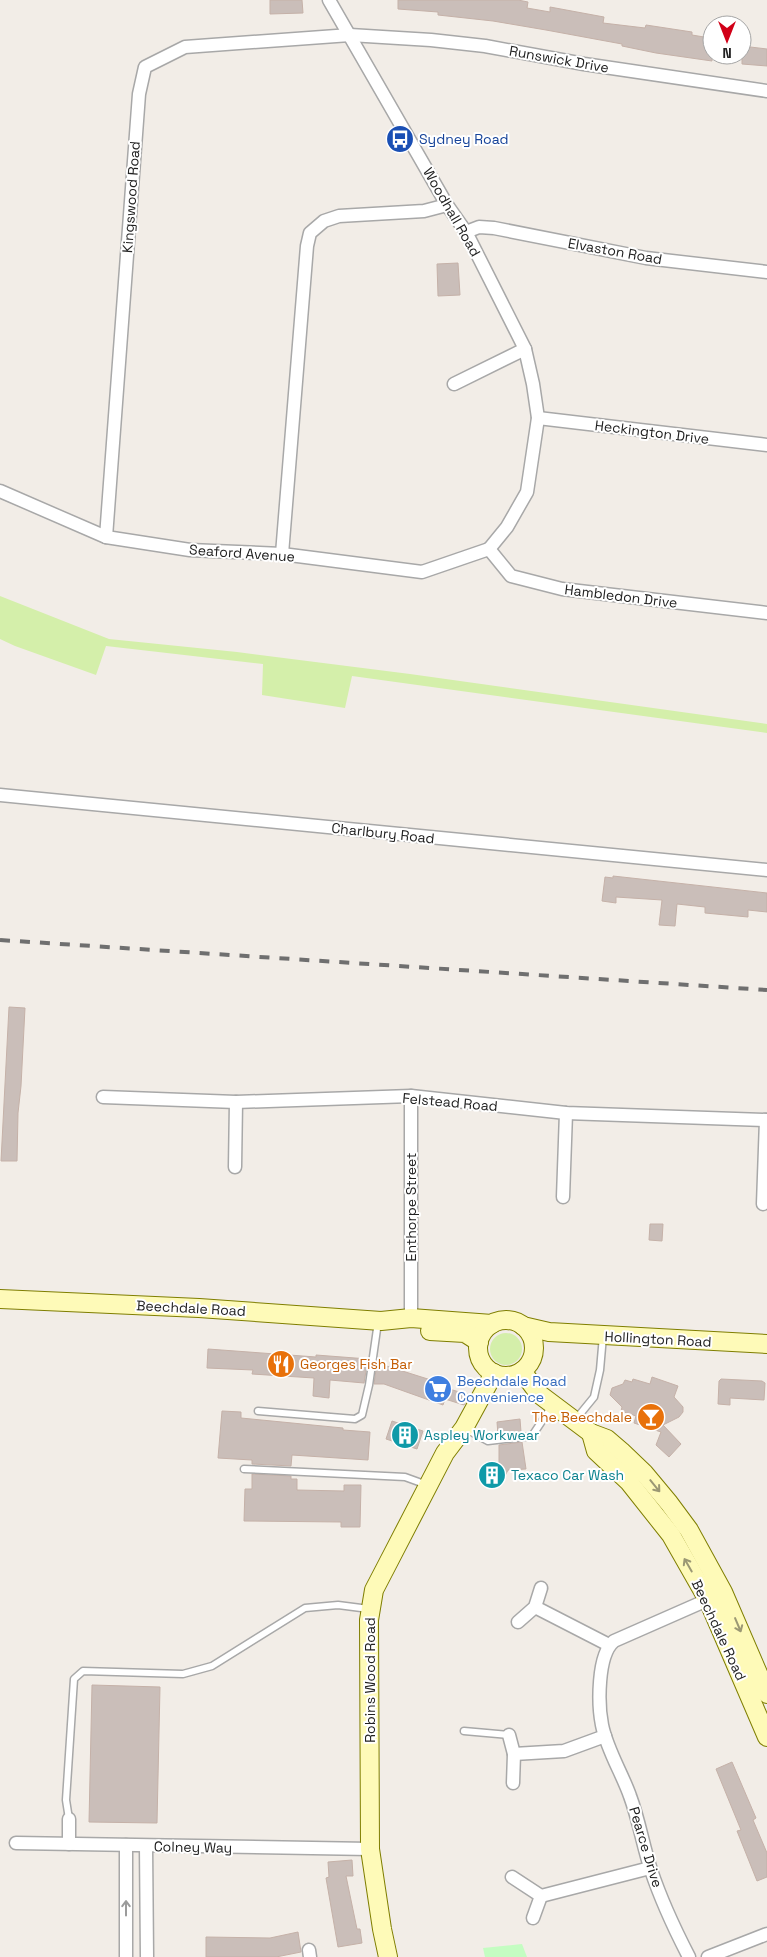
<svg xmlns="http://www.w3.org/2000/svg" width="767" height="1957" font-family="'Space Grotesk',sans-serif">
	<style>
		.grass { fill: #d4efaa }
		.park { fill: #c4fdc2 }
		.building { fill: #cabeb9; stroke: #c5b1a8 }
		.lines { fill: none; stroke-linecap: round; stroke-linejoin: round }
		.lane-casing { stroke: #a8a8a8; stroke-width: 9 }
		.street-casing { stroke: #a8a8a8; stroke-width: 15 }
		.secondary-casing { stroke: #7f7e00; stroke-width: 20 }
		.lane { stroke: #fff; stroke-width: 6 }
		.street { stroke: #fff; stroke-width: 12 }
		.secondary { stroke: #fefab8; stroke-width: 18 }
		.rail { stroke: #6f6f6f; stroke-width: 4; stroke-dasharray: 10 10; stroke-linecap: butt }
		.oneway { stroke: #9b9874 }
		.oneway2 { stroke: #9b9b9b }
		.labels { text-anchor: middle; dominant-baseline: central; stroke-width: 4; stroke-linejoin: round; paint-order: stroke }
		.street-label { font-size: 14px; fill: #212121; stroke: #fff }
		.transit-label { font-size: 14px; fill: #164399; stroke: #fff; text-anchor: start }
		.food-label { font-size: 14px; fill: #c56008; stroke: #fff; text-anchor: start }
		.shop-label { font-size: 14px; fill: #366cbe; stroke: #fff; text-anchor: start }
		.culture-label { font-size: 14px; fill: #0d838f; stroke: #fff; text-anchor: start }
	</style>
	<rect width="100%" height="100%" fill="#f2ede7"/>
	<!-- grass -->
	<g class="grass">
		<polygon points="0,596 109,639 237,652 410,674 767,724 767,733 352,676 345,708 262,695 263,664 106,646 96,675 15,646 0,639"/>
		<circle cx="506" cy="1349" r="16"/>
	</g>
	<!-- park -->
	<polygon class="park" points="522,1944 527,1957 485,1957 483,1948"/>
	<!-- building -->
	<g class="building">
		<polygon points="270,0 302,0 303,13 270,14"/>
		<polygon points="398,0 518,0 528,2 527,8 550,12 550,7 604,17 603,23 645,28 646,25 692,32 692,35 710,38 709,42 712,43 712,61 656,53 622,46 622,44 546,30 493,21 438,15 438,12 398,9"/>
		<polygon points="742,46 767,49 767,66 742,64"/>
		<polygon points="458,263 460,295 438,296 437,264"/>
		<polygon points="613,876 767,893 767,912 748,910 748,917 705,913 705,907 677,904 675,926 659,925 662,900 616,897 616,903 602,901 605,877 613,878"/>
		<polygon points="9,1007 25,1008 21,1086 18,1113 17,1161 1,1161"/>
		<polygon points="650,1224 663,1224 662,1241 649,1240"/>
		<polygon points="208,1349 316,1357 316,1355 368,1359 364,1383 330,1380 329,1398 313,1396 314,1378 252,1374 253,1370 207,1368"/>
		<polygon points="377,1363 450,1386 449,1389 470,1395 464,1405 445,1399 443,1405 384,1384 374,1384"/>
		<polygon points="652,1377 678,1386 674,1397 683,1407 683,1412 679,1417 663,1425 681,1444 669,1457 656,1445 661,1432 634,1423 636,1416 621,1411 622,1407 610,1395 612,1388 623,1384 625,1380 632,1382 633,1379 650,1384"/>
		<polygon points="721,1379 762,1381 765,1383 764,1400 730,1398 730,1405 718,1404 719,1381"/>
		<polygon points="222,1411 241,1412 241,1418 343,1428 343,1430 370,1432 368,1460 292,1455 291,1466 252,1464 252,1460 218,1458"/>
		<polygon points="520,1419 521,1432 498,1435 497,1422"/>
		<polygon points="392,1421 423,1431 417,1449 386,1439"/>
		<polygon points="522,1442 526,1469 508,1470 500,1486 479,1475 485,1463 499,1471 499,1445"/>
		<polygon points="252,1474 291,1476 291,1479 297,1479 297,1490 344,1491 344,1485 361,1485 360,1527 341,1527 341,1522 244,1521 245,1489 252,1489"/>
		<polygon points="92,1685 160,1687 157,1823 89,1822"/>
		<polygon points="732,1762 756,1818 753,1820 767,1853 767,1877 757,1881 737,1831 741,1830 716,1769"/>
		<polygon points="352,1860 353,1876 346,1876 357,1929 360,1929 362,1943 338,1947 326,1878 329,1877 328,1862"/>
		<polygon points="298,1932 301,1952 276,1957 206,1957 206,1937 270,1938"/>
	</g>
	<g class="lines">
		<!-- lane casing -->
		<g class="lane-casing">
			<g id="lane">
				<polyline points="258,1411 355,1419 362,1415 369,1385 378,1322"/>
				<polyline points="576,1419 594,1397 600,1370 603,1336"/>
				<polyline points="466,1429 488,1441 532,1436 552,1406"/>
				<polyline points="244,1469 405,1477 427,1485"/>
				<polyline points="464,1731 509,1735"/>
				<polyline points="69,1819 66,1800 74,1679 83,1671 183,1674 212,1666 305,1608 338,1605 369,1609"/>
			</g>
		</g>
		<!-- street casing -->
		<g class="street-casing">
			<g id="street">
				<polyline points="329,0 447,205 466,232 525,349 533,384 538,418 527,492 507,527 489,549"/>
				<polyline points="466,232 479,227 494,228 646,258 767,272"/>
				<polyline points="454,384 525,349"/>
				<polyline points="538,418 767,445"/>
				<polyline points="0,491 106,537 190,550 282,554 422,572 489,549"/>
				<polyline points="106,537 139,94 145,67 185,47 350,35 431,40 485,46 584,64 767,91"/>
				<polyline points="489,549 511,576 562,589 767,613"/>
				<polyline points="282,554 307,246 310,233 324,221 339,216 424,211 447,205"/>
				<polyline points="0,795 767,870"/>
				<polyline points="411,1096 411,1318"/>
				<polyline points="103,1097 236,1102 411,1096 566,1113 767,1120"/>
				<polyline points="235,1167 236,1102"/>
				<polyline points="563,1197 566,1113"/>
				<polyline points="763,1204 766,1120"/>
				<polyline points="535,1607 609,1645"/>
				<polyline points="518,1622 535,1607 541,1588"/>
				<polyline points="509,1735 514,1754 564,1751 605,1736"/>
				<polyline points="513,1783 514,1754"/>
				<polyline points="16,1843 370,1849"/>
				<polyline points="69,1844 69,1819"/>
				<polyline points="146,1846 147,1957"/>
				<polyline points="512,1877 541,1896 650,1868"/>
				<polyline points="533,1918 541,1896"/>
				<polyline points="309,1950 310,1957"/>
				<polyline points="126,1957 126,1845"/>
				<path d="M689,1957C674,1928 661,1900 651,1870C643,1846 639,1820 630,1796C622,1773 607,1750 602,1725C598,1705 597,1655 614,1641L714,1597"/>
				<polyline points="708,1957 767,1934"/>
			</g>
		</g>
		<!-- secondary casing -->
		<g class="secondary-casing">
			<g id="secondary">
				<polyline points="0,1299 199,1308 381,1321 411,1318 492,1324"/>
				<circle cx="506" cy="1348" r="28"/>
				<polyline points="523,1326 549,1332 767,1344"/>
				<polyline points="430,1331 465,1333 479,1342"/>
				<polyline points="522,1371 539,1394 591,1433 607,1439 621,1451 644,1473 669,1503 689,1530 723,1592 767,1694"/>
				<polyline points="591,1433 596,1451 629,1482 671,1535 708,1600 767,1737"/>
				<polyline points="388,1957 382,1929 370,1849 369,1620 374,1590 387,1565 445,1453 464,1428 494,1373"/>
			</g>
		</g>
		<!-- lane -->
		<use href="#lane" class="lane"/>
		<!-- street -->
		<use href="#street" class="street"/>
		<!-- secondary -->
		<use href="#secondary" class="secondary"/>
		<!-- rail -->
		<polyline class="rail" points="0,940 767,990"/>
	</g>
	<!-- one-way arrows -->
	<defs><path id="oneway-shaft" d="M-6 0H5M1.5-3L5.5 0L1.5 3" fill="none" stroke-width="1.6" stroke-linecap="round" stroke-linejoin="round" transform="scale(1.25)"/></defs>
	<g class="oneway">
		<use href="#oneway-shaft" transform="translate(655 1486) rotate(51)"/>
		<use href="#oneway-shaft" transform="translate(688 1565) rotate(-120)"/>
		<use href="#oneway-shaft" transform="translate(738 1625) rotate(67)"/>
	</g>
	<use class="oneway2" href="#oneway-shaft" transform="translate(126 1908) rotate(-90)"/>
	<!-- icons -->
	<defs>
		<g id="bus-disc" transform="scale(1.4375)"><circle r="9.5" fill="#1a4fb4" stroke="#fff"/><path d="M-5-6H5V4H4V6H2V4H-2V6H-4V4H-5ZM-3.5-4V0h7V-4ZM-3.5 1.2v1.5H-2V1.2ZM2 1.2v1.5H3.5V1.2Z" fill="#fff"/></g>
		<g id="restaurant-disc" transform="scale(1.4375)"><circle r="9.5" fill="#e8710a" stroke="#fff"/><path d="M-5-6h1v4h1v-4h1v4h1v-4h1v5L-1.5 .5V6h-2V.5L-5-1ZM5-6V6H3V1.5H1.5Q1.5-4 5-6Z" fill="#fff"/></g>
		<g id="supermarket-disc" transform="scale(1.4375)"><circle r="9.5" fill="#3f7fe0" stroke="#fff"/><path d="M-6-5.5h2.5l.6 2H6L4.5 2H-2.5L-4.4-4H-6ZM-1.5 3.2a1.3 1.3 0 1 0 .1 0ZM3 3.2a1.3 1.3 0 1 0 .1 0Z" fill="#fff"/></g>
		<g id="bar-disc" transform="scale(1.4375)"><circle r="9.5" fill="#e8710a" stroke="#fff"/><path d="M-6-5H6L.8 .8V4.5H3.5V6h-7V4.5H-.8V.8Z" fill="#fff"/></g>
		<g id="building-disc" transform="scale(1.4375)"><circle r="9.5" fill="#0f9aa8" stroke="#fff"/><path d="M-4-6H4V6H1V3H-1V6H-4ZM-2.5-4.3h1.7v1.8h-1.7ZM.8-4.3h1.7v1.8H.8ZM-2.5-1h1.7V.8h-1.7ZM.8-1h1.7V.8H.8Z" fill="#fff"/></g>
	</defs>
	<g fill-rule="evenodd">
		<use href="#bus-disc" x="400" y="139"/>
		<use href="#restaurant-disc" x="281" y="1364"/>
		<use href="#supermarket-disc" x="438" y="1389"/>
		<use href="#bar-disc" x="651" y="1417"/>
		<use href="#building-disc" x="405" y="1435"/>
		<use href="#building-disc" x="492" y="1475"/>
	</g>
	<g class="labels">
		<!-- street labels -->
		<g class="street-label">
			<text transform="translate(559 59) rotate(10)">Runswick Drive</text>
			<text transform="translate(131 197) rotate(-86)">Kingswood Road</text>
			<text transform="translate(452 212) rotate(60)">Woodhall Road</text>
			<text transform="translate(615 251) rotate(10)">Elvaston Road</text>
			<text transform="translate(652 432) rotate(7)">Heckington Drive</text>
			<text transform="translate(242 553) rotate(4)">Seaford Avenue</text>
			<text transform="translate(621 596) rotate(7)">Hambledon Drive</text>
			<text transform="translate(383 833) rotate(6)">Charlbury Road</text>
			<text transform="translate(450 1102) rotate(5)">Felstead Road</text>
			<text transform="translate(411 1207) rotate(-90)">Enthorpe Street</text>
			<text transform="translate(191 1308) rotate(3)">Beechdale Road</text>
			<text transform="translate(658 1339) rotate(3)">Hollington Road</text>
			<text transform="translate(719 1630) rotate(65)">Beechdale Road</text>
			<text transform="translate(370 1680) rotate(-90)">Robins Wood Road</text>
			<text transform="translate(193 1847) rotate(1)">Colney Way</text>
			<text transform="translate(646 1847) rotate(73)">Pearce Drive</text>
		</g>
		<!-- transit labels -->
		<g class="transit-label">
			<text x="419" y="139">Sydney Road</text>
		</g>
		<!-- food labels -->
		<g class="food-label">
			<text x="300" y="1364">Georges Fish Bar</text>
			<text x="632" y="1417" text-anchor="end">The Beechdale</text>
		</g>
		<!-- shop labels -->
		<g class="shop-label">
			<text x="457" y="1381">Beechdale Road<tspan x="457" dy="16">Convenience</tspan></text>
		</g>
		<!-- culture labels -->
		<g class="culture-label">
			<text x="424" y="1435">Aspley Workwear</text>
			<text x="511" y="1475">Texaco Car Wash</text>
		</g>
	</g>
	<!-- north arrow -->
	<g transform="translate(727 40) rotate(180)"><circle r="24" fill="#ffffff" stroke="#a6a6a6"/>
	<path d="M0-4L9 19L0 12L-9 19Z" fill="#d10018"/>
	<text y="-8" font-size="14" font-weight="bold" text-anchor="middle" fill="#212121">N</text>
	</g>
</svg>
